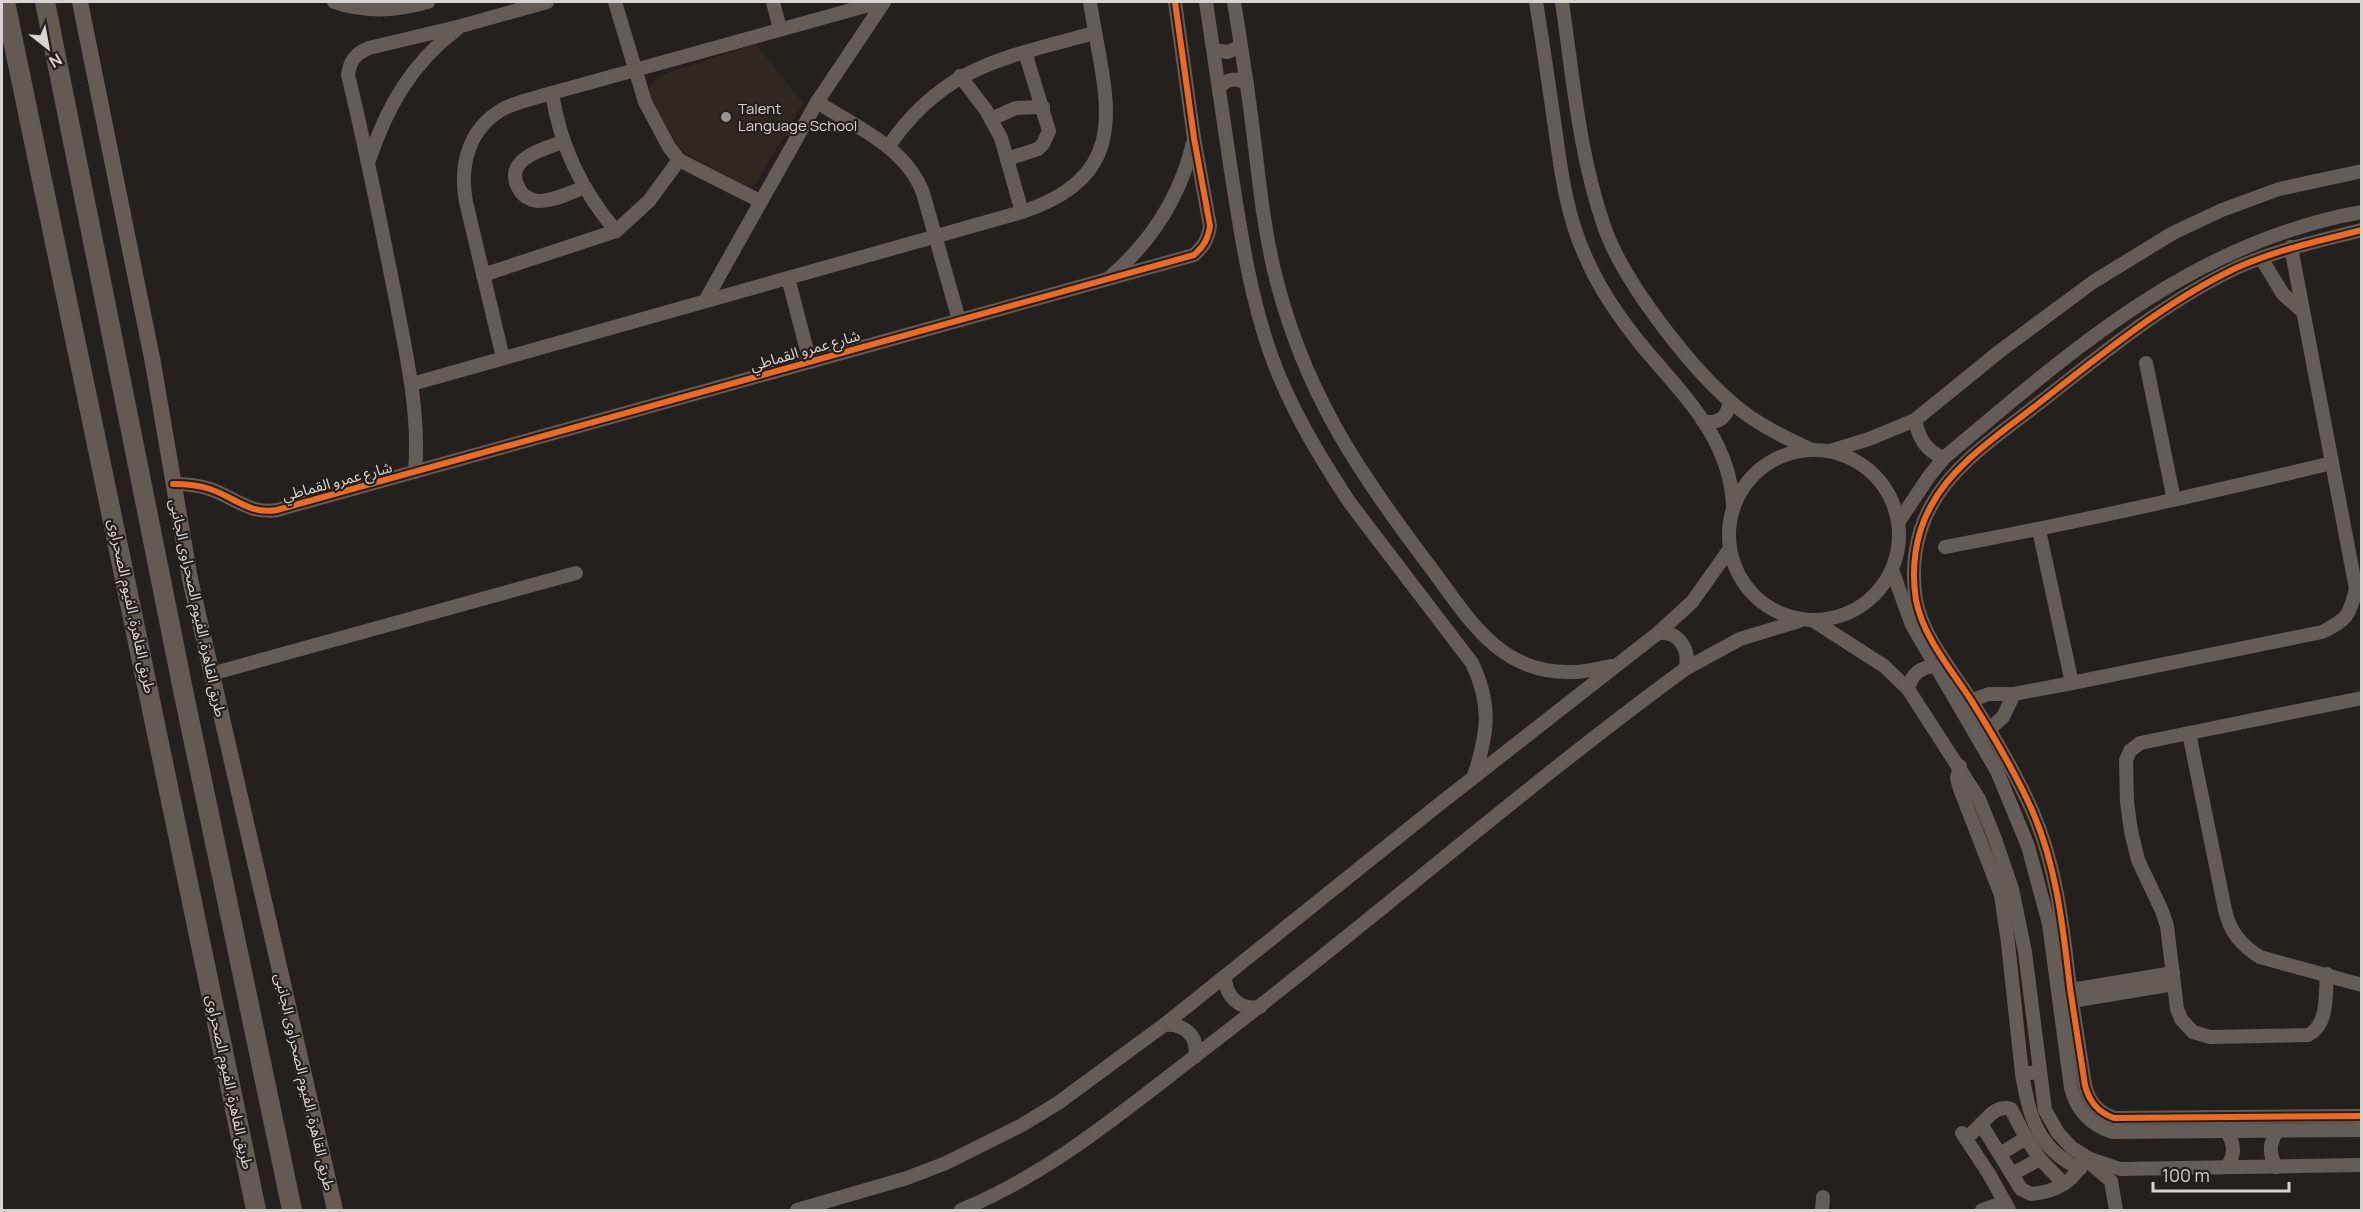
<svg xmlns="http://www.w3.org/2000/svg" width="2363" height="1212" font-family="Manrope,'Noto Sans Arabic',sans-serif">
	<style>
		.built { fill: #302721 }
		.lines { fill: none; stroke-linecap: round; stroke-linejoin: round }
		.minor { stroke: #645c56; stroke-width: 14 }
		.major { stroke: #665c55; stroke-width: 16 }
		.highway { stroke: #635a54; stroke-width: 20 }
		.cycleway-casing { stroke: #251f1b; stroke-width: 10 }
		.cycleway { stroke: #ed6a23; stroke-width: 6 }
		.poi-dot { fill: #989492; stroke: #251f1b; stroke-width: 2 }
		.labels { text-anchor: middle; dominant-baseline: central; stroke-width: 4.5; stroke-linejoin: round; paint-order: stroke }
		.poi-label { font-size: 15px; fill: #d7d3d1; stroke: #251f1b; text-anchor: start }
		.street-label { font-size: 15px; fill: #d7d3d1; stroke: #251f1b }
	</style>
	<rect width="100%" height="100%" fill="#23201d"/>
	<!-- built -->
	<polygon class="built" points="756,44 803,103 755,185 747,187 685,153 671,140 653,109 648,91 658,76"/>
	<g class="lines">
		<!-- minor -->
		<g class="minor">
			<path d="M334,2C365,13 396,11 428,2"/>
			<polyline points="615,2 645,102 669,147 679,160 760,201"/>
			<polyline points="773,2 780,29"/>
			<path d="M1206,2C1214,56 1222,110 1230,164C1240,228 1249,293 1271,355C1290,408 1319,456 1350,503L1472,663C1492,705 1488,733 1474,776"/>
			<path d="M1234,2C1241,45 1248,88 1253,131C1259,178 1263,224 1274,270C1302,388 1356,469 1428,564C1466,614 1496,672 1568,672C1583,673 1598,668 1612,666"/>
			<path d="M1536,2C1543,44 1549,86 1555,128C1561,172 1567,218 1587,260C1601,292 1621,320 1643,347C1684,396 1730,438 1733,506"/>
			<path d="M1562,2C1573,77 1579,154 1604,226C1623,282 1695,375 1742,411C1763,427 1786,438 1810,449"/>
			<polyline points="1214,50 1228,52 1241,46"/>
			<polyline points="960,76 986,110 1001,138 1022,212"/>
			<path d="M1219,88C1227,78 1237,77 1247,84"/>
			<path d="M552,93C560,146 581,190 616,231"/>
			<path d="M817,102C856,127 906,147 923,193L959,320"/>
			<polyline points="991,119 1016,108 1043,107"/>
			<path d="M563,142C543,149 502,159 519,189C523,196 530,200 538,201C552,202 570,192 584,188"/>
			<path d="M888,147C944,65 1005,58 1094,33"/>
			<polyline points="1007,159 1038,149 1043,144 1049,131 1025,52"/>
			<path d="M369,160C387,107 411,64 456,30"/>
			<path d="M2362,230C2319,241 2276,250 2236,268C2163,303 2101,355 2038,404C2001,433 1953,464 1931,506C1915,534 1911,569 1916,600C1923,637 1951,669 1971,700C1993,735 2015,772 2032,810C2057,867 2063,928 2070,988C2075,1021 2080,1053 2085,1085C2089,1102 2098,1112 2114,1118L2362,1116"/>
			<polyline points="2261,258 2283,294 2303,312"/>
			<polyline points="483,275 616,231 649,201 679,160"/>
			<path d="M1110,277C1152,241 1180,197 1193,143"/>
			<polyline points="788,278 810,362"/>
			<polyline points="705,301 817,102 884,2"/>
			<path d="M503,358L466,202C459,165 469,128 503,109C518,101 536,98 552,93L880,2"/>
			<polyline points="2146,363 2174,500"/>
			<path d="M412,384L1022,212C1139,173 1104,96 1090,2"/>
			<path d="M1915,420C1919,439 1926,451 1944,458"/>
			<path d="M1703,421C1719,425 1729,416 1729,401"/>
			<circle cx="1814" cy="535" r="85"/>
			<polyline points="1830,451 1869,439 1915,420 2000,351 2093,282 2173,233 2222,210 2279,189 2362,171"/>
			<path d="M415,472C420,412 406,354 395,295C380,221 366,148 348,75C350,60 356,53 369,48L461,26L547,2"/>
			<path d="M173,484C186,484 198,485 210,489C234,497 250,515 277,510L1194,255C1204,246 1208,239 1210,226L1194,138L1175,2"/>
			<path d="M1899,521L1930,475L1944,458C2071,351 2192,242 2362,212"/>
			<polyline points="2039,530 2072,683"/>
			<path d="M1945,547C2075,523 2203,494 2332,463"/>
			<path d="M1892,570L1912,625L1997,771L2028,846L2049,924L2071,1088C2077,1111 2090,1124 2112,1132L2362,1130"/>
			<polyline points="1814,621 1884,666 1908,689 1979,799 1995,839 2012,889 2025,952 2045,1110 2058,1133 2072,1148 2088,1158 2120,1169 2362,1165"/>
			<path d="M1658,633C1679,631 1691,650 1685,669"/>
			<polyline points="211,674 576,573"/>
			<path d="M1908,689C1912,674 1919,668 1934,666"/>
			<path d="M1964,703L1989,694H2014L2072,683L2322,632C2348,619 2349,616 2356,589L2291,247"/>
			<path d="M2189,733L2225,910C2230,932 2241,945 2260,957L2362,985"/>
			<polyline points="1983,735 2003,717 2014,694"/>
			<polyline points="1960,766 1957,778 1960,789 2001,895 2008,943 2022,1074 2039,1072"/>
			<path d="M2327,974C2325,994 2329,1025 2308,1035L2210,1037L2193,1032L2181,1019L2177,1009L2167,926L2162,911L2138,860L2131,831L2127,802L2126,760L2130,751L2140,743L2362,698"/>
			<path d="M1225,976C1225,997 1240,1010 1260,1007"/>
			<polyline points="2071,990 2173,973"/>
			<polyline points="2072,1001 2174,984"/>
			<path d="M1164,1025C1184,1023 1199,1036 1195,1057"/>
			<path d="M2022,1074C2030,1118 2037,1148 2080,1169"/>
			<path d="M1981,1124C1990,1115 1997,1105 2011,1109L2026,1138L2040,1159L2064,1184"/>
			<polyline points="1962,1133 1989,1174 2009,1210"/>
			<path d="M1966,1139L1981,1124L2021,1189L2031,1194C2058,1192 2076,1181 2085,1156"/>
			<polyline points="2000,1154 2026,1138"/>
			<polyline points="2090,1163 2111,1181 2116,1210"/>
			<path d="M2227,1167C2235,1154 2235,1145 2227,1132"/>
			<path d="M2276,1167C2269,1154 2269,1144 2277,1131"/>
			<polyline points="2012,1174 2040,1159"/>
			<polyline points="797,1210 907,1178 946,1163 1022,1125 1058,1103 1164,1025 1437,806 1658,633 1692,602 1729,550"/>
			<path d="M961,1210C1051,1173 1126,1109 1203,1050C1366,926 1520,790 1685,669L1740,639L1799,621"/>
			<polyline points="1822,1210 1823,1197"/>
			<polyline points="1982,1210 2005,1202"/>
		</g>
		<!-- major -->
		<polyline class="major" points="80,2 153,363 190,579 335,1210"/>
		<!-- highway -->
		<g class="highway">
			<polyline points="5,2 256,1210"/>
			<polyline points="45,2 183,690 292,1210"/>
		</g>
		<!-- cycleway casing -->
		<g class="cycleway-casing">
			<g id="cycleway">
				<path d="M2362,230C2319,241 2276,250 2236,268C2163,303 2101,355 2038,404C2001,433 1953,464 1931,506C1915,534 1911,569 1916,600C1923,637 1951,669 1971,700C1993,735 2015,772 2032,810C2057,867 2063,928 2070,988C2075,1021 2080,1053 2085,1085C2089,1102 2098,1112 2114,1118L2362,1116"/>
				<path d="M173,484C186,484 198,485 210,489C234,497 250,515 277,510L1194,255C1204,246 1208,239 1210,226L1194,138L1175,2"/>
			</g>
		</g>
		<!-- cycleway -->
		<use href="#cycleway" class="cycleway"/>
	</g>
	<!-- markers -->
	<circle class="poi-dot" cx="726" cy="117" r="6"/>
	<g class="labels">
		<!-- poi labels -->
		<g class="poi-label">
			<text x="738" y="108">Talent<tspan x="738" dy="17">Language School</tspan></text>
		</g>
		<!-- street labels -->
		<g class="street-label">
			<text transform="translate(805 350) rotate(-16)">شارع عمرو القماطي</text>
			<text transform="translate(337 481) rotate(-15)">شارع عمرو القماطي</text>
			<text transform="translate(132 606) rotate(78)">طريق القاهرة, الفيوم الصحراوى</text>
			<text transform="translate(198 608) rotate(78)">طريق القاهرة, الفيوم الصحراوى الجانبى</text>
			<text transform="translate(230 1082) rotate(78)">طريق القاهرة, الفيوم الصحراوى</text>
			<text transform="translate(305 1082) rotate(77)">طريق القاهرة, الفيوم الصحراوى الجانبى</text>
		</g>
	</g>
	<!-- border -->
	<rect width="2363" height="1212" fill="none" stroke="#d7d3d1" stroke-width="6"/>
	<!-- north arrow -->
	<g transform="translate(48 48) rotate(149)" stroke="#251f1b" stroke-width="4.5" paint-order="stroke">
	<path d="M0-4.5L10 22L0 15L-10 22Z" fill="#d7d3d1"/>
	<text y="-9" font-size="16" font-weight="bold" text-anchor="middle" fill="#d7d3d1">N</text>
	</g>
	<!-- scale -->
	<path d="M2153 1182v9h136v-9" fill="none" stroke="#d7d3d1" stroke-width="3"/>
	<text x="2162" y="1182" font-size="18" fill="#d7d3d1" stroke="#251f1b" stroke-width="4.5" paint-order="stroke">100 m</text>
</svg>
